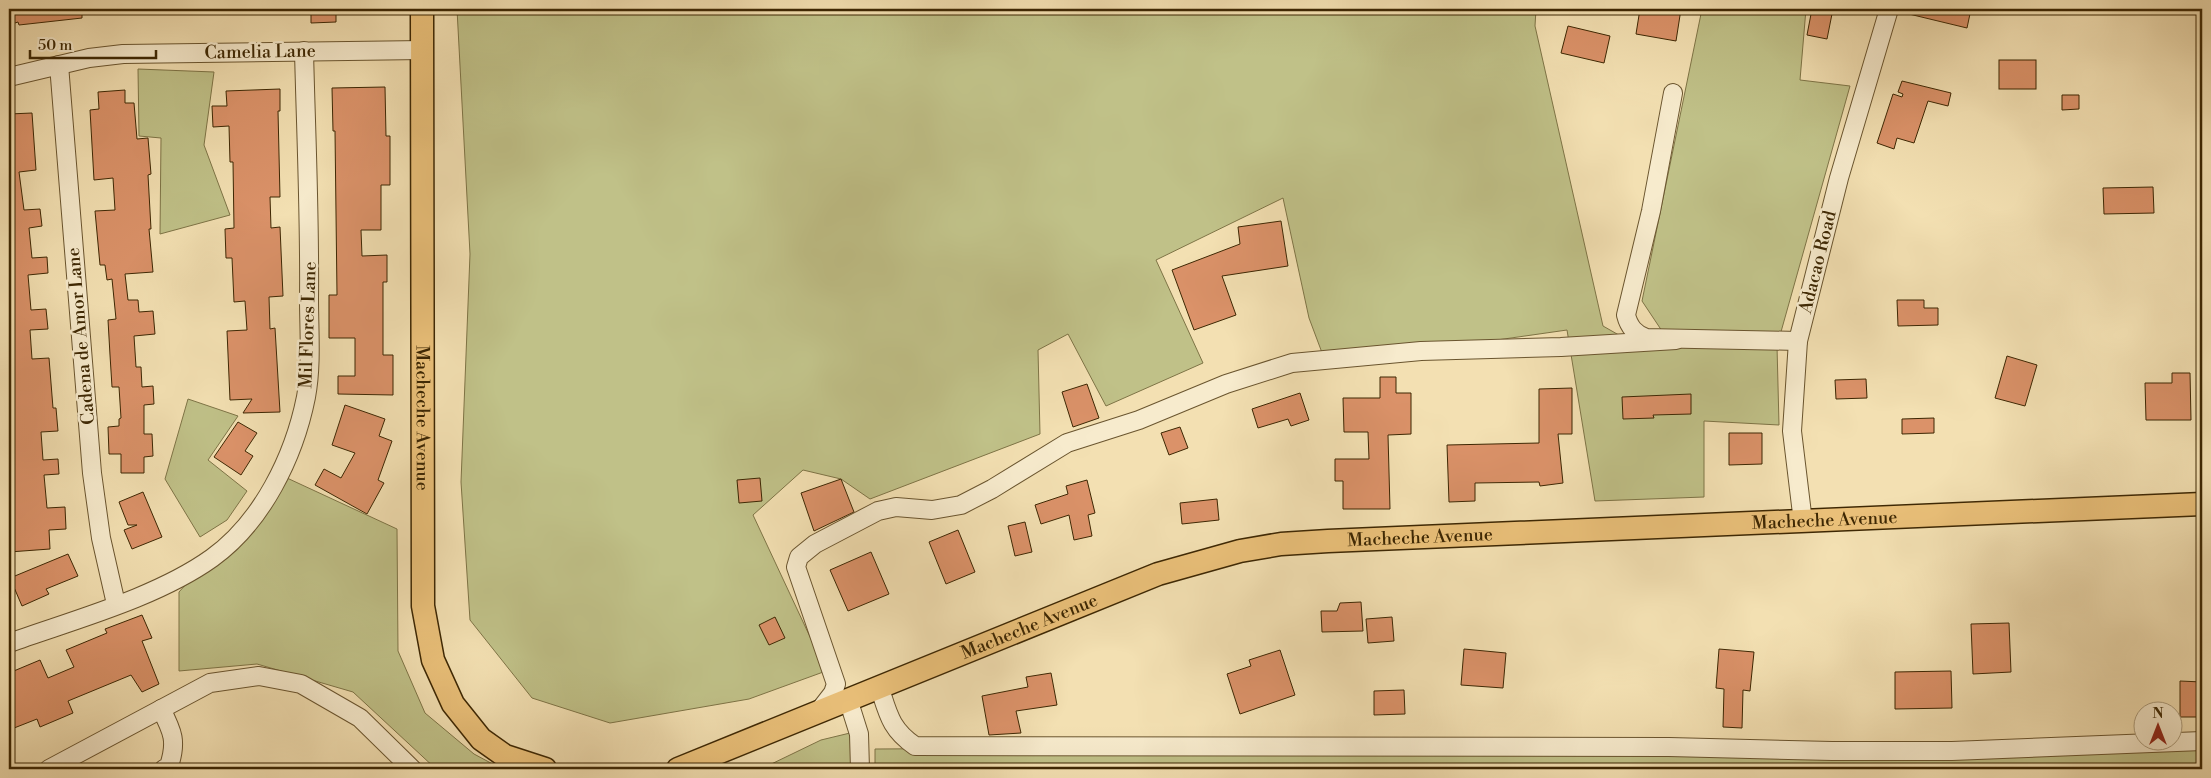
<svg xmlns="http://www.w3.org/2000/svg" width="2211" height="778" font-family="'Libre Bodoni',serif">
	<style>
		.green { fill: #c0c188; stroke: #7e7446 }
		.building { fill: #db9269; stroke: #3d2703 }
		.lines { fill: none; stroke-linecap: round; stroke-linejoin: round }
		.minor-casing { stroke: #6a552f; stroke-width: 20 }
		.major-casing { stroke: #3d2703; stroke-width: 25 }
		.minor { stroke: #f7ebcd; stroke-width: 18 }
		.major { stroke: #eac079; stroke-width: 22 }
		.labels { text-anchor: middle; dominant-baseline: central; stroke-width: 5; stroke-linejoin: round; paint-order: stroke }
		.street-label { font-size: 18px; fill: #3d2703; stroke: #f7ebcd }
	</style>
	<rect width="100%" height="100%" fill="#f3e0b2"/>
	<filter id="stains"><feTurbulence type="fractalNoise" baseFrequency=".004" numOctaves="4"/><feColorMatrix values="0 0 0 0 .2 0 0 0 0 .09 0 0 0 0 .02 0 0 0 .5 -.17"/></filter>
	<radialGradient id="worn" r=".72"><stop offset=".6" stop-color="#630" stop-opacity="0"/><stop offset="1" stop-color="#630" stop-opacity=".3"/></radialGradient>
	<!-- green -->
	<g class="green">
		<polygon points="457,9 1536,9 1535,26 1603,326 1640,347 1672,346 1642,301 1702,9 1806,9 1800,80 1850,86 1777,346 1779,425 1704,421 1704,497 1595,501 1567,330 1385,356 1324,358 1309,318 1283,198 1156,260 1203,363 1106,406 1068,334 1038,350 1040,434 870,499 841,479 803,470 753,515 826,671 749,699 610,723 532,698 470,620 461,482 470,254"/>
		<polygon points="138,69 214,72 204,145 230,215 160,234 161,138 139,136"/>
		<polygon points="188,399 238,416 208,460 247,491 227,520 200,537 165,479"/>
		<polygon points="287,478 397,529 398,651 425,713 474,754 502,769 436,769 353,692 257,664 179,671 179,592 271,490"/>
		<polygon points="850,733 852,769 761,769 821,740"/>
		<polygon points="2202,741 2202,769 875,769 875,749"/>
	</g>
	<!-- building -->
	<g class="building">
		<polygon points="9,9 82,9 82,18 19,25 18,22 9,25"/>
		<polygon points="311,9 336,9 336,22 311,23"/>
		<polygon points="1640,9 1681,9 1676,41 1636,34"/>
		<polygon points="1812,9 1833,9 1827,39 1807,35"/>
		<polygon points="1910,9 1971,9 1967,28 1909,14"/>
		<polygon points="1568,26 1610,36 1604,63 1561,53"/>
		<rect x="1999" y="60" width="37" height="29"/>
		<polygon points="1902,81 1951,93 1948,106 1928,101 1914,143 1897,138 1894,149 1877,143 1893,94 1902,97 1903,94 1898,92"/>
		<polygon points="385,87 386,136 390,136 390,185 381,185 381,230 361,230 362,256 387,255 387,282 383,282 383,355 393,355 393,395 338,394 338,376 355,376 355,338 329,338 329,295 337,295 335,131 333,131 332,88"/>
		<polygon points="280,89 280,111 278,111 280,197 270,197 271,228 280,227 283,296 269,297 270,329 275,328 280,412 243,413 252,399 230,400 227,331 247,330 245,301 234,302 232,258 226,258 225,229 234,228 233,162 230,162 229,126 213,127 212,106 227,106 226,91"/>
		<polygon points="125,90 125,103 134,103 137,139 148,138 151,174 148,175 151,229 149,229 153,272 125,274 128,300 138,300 139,312 153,311 155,334 134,336 136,367 141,367 142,387 153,386 154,404 144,405 144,434 152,434 153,456 144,457 144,473 121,473 121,454 109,454 108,427 119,426 119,419 121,418 119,387 112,387 110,355 108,320 116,319 112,279 107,280 105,265 100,265 95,211 115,210 113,178 94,180 90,110 99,109 98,92"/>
		<polygon points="2062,95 2079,95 2079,109 2062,110"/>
		<polygon points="32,113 36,170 19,172 24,210 40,209 42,226 29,228 32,258 47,257 48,273 28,275 31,310 46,309 48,329 30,330 32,359 49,358 53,408 56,408 58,431 41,432 43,460 58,459 59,474 44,475 47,508 65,507 66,529 49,530 50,549 9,552 9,114"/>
		<polygon points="2153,187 2154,213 2104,214 2103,188"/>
		<polygon points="1281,221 1288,266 1222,276 1236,315 1194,330 1172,270 1240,244 1238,227"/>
		<polygon points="1897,300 1924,300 1924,308 1938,308 1938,325 1898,326"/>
		<polygon points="2007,356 2037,365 2025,406 1995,398"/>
		<polygon points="2172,373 2190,373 2191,420 2146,420 2145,383 2172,383"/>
		<polygon points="1380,377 1396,377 1396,393 1411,393 1411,434 1388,435 1390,509 1343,509 1343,481 1335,481 1335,459 1369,459 1368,432 1344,432 1343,398 1380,398"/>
		<polygon points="1866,379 1867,398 1836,399 1835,380"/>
		<polygon points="1087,384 1099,418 1073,427 1062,392"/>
		<polygon points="1572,388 1572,434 1558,434 1563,483 1540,486 1539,482 1475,483 1475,501 1449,502 1447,445 1539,443 1539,389"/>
		<polygon points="1300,393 1309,420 1291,426 1288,419 1258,428 1252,409"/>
		<polygon points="1691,394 1691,414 1653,415 1654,418 1623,419 1622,397"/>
		<polygon points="345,405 385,419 379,436 392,441 378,480 384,483 367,514 315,485 324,469 341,478 355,453 332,445"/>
		<polygon points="1934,418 1934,433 1902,434 1902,419"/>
		<polygon points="238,422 257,433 245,451 253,456 241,475 214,457"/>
		<polygon points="1180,427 1188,448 1169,455 1161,433"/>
		<polygon points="1729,433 1762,433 1762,464 1729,465"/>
		<polygon points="760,478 762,501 739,503 737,480"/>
		<polygon points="841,479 854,512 814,531 801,493"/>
		<polygon points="1087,480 1095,513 1088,515 1092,536 1074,540 1069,515 1041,524 1035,505 1068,494 1066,486"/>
		<polygon points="143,492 162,537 132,549 124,530 137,525 128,525 119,502"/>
		<polygon points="1217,499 1219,520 1182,524 1180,503"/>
		<polygon points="1025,522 1032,552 1015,556 1008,526"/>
		<polygon points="958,530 975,572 946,584 929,542"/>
		<polygon points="871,552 889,594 848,611 830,570"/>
		<polygon points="68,554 78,576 46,589 49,594 22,606 10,578"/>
		<polygon points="1361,602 1363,631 1322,632 1321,611 1337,611 1340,603"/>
		<polygon points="142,615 152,638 142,641 159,684 142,692 131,675 68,701 73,713 40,727 37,719 9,730 9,673 40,660 48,678 74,667 66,650 107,633 105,629"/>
		<polygon points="775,617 785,638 769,645 759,625"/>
		<polygon points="1392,617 1394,641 1368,643 1366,619"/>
		<polygon points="2009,623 2011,672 1973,674 1971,624"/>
		<polygon points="1464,649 1506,653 1503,688 1461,685"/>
		<polygon points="1719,649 1754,652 1750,691 1743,690 1742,728 1723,727 1724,689 1716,688"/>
		<polygon points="1280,650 1295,695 1240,714 1227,674 1251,666 1249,660"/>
		<polygon points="1951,671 1952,708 1895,709 1895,672"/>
		<polygon points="1051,673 1057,705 1016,711 1021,733 989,735 982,696 1028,687 1026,677"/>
		<polygon points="2180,681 2202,682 2202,717 2180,717"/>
		<polygon points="1404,690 1405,714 1374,715 1374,691"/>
	</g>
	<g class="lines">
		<!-- minor casing -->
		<g class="minor-casing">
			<g id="minor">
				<polyline points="59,65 92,473 101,538 116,604"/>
				<polyline points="9,77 89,58 123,54 423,50"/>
				<path d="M1673,93L1651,211L1626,315C1629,327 1635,334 1646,338L1798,341"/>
				<polyline points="1803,522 1792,431 1798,341 1839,178 1889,9"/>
				<path d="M9,643C73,620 156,598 212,558C262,522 294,457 306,397C312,365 309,331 309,299C310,216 306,134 304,51"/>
				<path d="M879,686C888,713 890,729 915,746L1669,747L1832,751H1952L2202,741"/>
				<polyline points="848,699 859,734 860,769"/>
				<path d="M161,709C173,732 177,742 169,766L164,769"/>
				<polyline points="819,711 833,693 836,684 796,567 799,557 815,544 878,511 896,507 932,510 961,505 992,489 1067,443 1139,420 1226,384 1292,363 1421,351 1561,347 1676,340"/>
				<polyline points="49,769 210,683 259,676 301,684 360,718 412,769"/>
			</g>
		</g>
		<!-- major casing -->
		<g class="major-casing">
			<g id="major">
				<path id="s1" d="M422,9L423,606L433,660L453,704L481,739L505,756L545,769"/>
				<path id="s2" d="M678,769L1158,574L1240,551L1281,544L1328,541L2202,504"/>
			</g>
		</g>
		<!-- minor -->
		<use href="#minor" class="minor"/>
		<!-- major -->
		<use href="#major" class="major"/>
	</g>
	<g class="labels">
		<!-- street labels -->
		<g class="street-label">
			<text transform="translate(260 52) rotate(-1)">Camelia Lane</text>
			<text transform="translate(1818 262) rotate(-76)">Adacao Road</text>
			<text transform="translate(308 325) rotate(-88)">Mil Flores Lane</text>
			<text transform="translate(81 336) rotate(-95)">Cadena de Amor Lane</text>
			<text stroke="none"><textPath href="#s1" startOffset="409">Macheche Avenue</textPath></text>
			<text stroke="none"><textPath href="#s2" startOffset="1189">Macheche Avenue</textPath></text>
			<text stroke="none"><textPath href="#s2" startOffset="784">Macheche Avenue</textPath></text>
			<text stroke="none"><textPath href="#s2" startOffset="379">Macheche Avenue</textPath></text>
		</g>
	</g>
	<!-- margin -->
	<rect width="2211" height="778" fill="none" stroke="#f3e0b2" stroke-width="30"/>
	<rect x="10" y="10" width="2191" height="758" fill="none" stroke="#3d2703" stroke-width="2.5"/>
	<rect x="15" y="15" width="2181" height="748" fill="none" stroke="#3d2703"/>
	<!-- north arrow -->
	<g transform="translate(2158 726)"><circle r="24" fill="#f7ebcd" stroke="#ad9d7c"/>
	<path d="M0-4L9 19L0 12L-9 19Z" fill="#8f2418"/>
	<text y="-8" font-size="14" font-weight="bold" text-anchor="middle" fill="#3d2703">N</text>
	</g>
	<!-- scale -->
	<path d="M30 50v8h126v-8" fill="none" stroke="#3d2703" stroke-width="2.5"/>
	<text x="38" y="50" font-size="15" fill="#3d2703" stroke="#f7ebcd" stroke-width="4" paint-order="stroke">50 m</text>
	<rect width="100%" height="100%" filter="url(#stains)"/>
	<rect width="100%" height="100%" fill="url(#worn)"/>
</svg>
